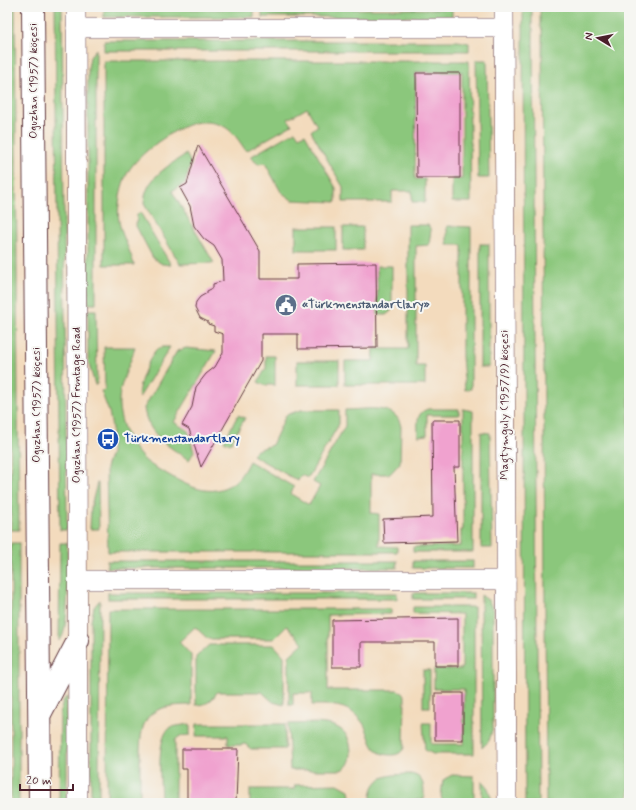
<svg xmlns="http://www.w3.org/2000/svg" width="636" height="810" font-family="Mynerve,sans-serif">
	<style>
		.green { fill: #8bc77c; stroke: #6a7354 }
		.building { fill: #f0a2cf }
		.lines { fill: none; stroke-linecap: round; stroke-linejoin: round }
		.street-casing { stroke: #633b41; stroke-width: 20 }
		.secondary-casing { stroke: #633b41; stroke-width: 24 }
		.street { stroke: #fff; stroke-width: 19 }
		.secondary { stroke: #fff; stroke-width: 22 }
		.labels { text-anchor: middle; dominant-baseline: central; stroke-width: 4; stroke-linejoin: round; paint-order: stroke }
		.street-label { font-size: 12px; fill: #4a1f2b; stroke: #f6f6f2 }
		.service-label { font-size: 12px; font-weight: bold; fill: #4e5e75; stroke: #f6f6f2; text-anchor: start }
		.transit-label { font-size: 12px; font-weight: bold; fill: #164399; stroke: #f6f6f2; text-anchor: start }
	</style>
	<rect width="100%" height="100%" fill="#f6f6f2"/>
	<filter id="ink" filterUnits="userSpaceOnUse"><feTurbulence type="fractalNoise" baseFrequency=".025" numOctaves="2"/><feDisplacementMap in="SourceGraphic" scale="8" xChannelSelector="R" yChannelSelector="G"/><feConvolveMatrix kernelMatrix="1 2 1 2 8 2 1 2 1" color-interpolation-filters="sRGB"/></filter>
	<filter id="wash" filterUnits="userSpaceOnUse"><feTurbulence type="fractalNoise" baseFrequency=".012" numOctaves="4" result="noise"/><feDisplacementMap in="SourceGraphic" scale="16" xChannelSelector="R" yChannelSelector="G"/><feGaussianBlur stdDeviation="0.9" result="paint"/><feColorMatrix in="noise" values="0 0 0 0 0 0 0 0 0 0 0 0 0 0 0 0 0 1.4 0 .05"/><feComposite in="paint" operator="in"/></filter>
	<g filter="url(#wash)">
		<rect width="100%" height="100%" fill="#f3dbbd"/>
		<!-- green -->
		<g class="green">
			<polygon points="7,7 15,7 19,530 11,530"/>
			<polygon points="55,7 62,7 67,530 60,530"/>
			<polygon points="523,7 532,7 532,28 533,28 538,803 525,803"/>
			<polygon points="540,7 629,7 629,803 546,803 542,30 540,26"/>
			<rect x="104" y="9" width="150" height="8"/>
			<rect x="262" y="9" width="190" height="8"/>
			<polygon points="104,41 458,41 469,43 469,51 104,51"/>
			<polygon points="96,49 96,304 88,304 88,68 90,57"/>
			<polygon points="476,60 487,60 489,178 478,178"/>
			<path d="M104,61H469L471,202H452V179H462V72H416L415,179H425V202H412V191H392V202H343V187L311,131L317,126L307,108L288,119L292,125L246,151C239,141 233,130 221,125C213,122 202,121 194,123C174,128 138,154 128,172C123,181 120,193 119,204C115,228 129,244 134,265H104Z"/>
			<polygon points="295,131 299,137 305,134 336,188 336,202 292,200 281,192 265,163 258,164 250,157"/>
			<path d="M186,154L191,163L185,183L172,191L214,263L180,264L144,204C145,178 167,167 186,154Z"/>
			<polygon points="140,212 171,265 162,264 153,258 136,226 137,215"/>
			<polygon points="408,225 428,225 431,230 429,245 416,246 416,366 425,366 425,385 345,385 345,361 373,361 374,349 408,349"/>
			<polygon points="447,226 471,227 471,389 465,390 462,357 462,245 447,245"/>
			<rect x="296" y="227" width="40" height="23"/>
			<rect x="343" y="227" width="20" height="23"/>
			<rect x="480" y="244" width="9" height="123"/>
			<polygon points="377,266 392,266 392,306 391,311 386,315 378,315"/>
			<polygon points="88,310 96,310 97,384 95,385 88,361"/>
			<path d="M104,347H135C129,370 115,388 120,414C123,429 130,444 140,455C147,464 158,469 167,474C188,486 210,499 233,483C240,478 245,469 249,461L294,487L291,494L309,505L320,486L313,482L345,426V410C364,410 397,402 401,427L400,463L390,474H371V513L379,514V546L397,547V552H108L106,468L111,453L112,428L109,412L101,391L105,390Z"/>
			<path d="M163,347H170L139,398C135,390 149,359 155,351C157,348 159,348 163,347Z"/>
			<path d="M186,348L216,351L174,422L188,431L194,452L189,460C169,447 147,434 144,408L177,351Z"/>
			<polygon points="266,356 275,356 275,385 264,385 258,382 266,368"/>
			<rect x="297" y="361" width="42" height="24"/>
			<path d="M428,409H459V415H427V435L418,436C418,424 415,413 428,409Z"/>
			<polygon points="463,409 473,411 473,552 413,552 413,547 461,546 461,530 463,530"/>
			<polygon points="301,410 339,410 339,424 308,478 301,475 298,481 252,455 257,450 272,445 286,415"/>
			<polygon points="238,415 245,418 230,444 224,441"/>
			<polygon points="481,432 490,433 492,548 481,548"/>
			<polygon points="97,483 98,483 99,529 90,529 91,507"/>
			<rect x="11" y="543" width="8" height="260"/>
			<path d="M60,543H67C67,560 71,633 59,641Z"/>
			<rect x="107" y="561" width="290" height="7"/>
			<rect x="413" y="561" width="60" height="7"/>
			<rect x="108" y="593" width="289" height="6"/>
			<rect x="413" y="593" width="60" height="6"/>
			<polygon points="481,595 489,601 493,611 493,727 489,741 482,748"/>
			<polygon points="100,600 99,803 91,803 91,621 94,607"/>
			<polygon points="413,607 474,607 474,754 433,754 425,750 423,723 431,723 431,744 464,744 464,689 434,689 434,669 462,669 462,614 413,613"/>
			<path d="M108,609H391V614L328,615V690H397L402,692L405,697L404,748C401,753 398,755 391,755C369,755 372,737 363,723C360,719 356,715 352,712C340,704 325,705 312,705V693H293V705H289V656L303,643L287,626L274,639H208L195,627L179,642L191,655V705C149,705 140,716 140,756C140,772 140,787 140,803H107Z"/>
			<path d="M209,645H274L284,656V705L273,702L262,692H217C212,701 207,705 196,705V657Z"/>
			<rect x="423" y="670" width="7" height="37"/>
			<polygon points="67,696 67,803 59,803 60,713 63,701"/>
			<path d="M190,724V735L180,736L175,740V803H161C161,783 155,741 170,727Z"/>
			<polygon points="197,724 285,724 285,749 251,749 245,744 240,745 228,745 228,736 196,736"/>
			<path d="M288,724C313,724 350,716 351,752C351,760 349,767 341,770H290Z"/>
			<path d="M410,774C425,776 424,788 424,800H371C371,774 390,775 410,774Z"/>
			<polygon points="452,775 474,776 474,803 443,803 441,796 443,780"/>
			<polygon points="482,781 488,788 493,803 482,803"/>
			<polygon points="338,784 349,790 351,803 250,803 250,789 294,789 295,785"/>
		</g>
		<g id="blocks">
			<!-- building -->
			<g class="building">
				<polygon points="416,73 460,73 460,178 417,178"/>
				<polygon points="198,145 260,251 260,279 297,279 297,264 376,263 377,348 298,349 298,334 261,334 261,361 201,467 189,429 182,425 192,407 196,387 206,374 215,367 223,353 223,334 214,331 214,326 208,324 208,322 200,318 195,308 196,302 200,297 207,293 207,291 213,288 213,284 223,281 222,260 214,246 204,239 194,226 190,206 180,188 187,184"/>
				<polygon points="432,420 460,420 460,467 454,467 457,541 384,543 383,519 433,517"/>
				<polygon points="458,618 458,666 435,666 435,642 361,642 361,667 332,667 332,620"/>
				<rect x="435" y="693" width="28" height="47"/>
				<polygon points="182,749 238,749 236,803 187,803 187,769 182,769"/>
			</g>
		</g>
	</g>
	<g filter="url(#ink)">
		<use href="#blocks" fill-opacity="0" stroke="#633b41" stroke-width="1"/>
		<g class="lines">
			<!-- street casing -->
			<g class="street-casing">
				<g id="street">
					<polyline points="76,7 78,803"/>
					<polyline points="504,7 507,803"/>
					<polyline points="76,28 504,28"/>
					<polyline points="78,580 506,580"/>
				</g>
			</g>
			<!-- secondary casing -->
			<g class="secondary-casing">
				<g id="secondary">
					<polyline points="33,7 40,803"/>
					<polyline points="41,712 78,641"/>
				</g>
			</g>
			<!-- street -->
			<use href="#street" class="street"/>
			<!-- secondary -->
			<use href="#secondary" class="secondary"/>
		</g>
	</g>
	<!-- icons -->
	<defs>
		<g id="civic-disc" transform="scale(1.15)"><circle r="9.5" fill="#5c6f8a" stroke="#f6f6f2"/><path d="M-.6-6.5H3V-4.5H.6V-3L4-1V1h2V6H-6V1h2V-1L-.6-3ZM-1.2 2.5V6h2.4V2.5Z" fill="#fff"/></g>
		<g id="bus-disc" transform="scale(1.15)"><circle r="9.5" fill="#1a4fb4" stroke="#f6f6f2"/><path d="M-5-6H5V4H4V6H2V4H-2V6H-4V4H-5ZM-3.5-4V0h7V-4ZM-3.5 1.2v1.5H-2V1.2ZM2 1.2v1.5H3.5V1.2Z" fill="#fff"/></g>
	</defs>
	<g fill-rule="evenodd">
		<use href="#civic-disc" x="286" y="305"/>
		<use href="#bus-disc" x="108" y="439"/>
	</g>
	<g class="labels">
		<!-- street labels -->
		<g class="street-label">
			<text transform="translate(34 81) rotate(-90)">Oguzhan (1957) köçesi</text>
			<text transform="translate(37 405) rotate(-90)">Oguzhan (1957) köçesi</text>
			<text transform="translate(77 405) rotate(-90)">Oguzhan (1957) Frontage Road</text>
			<text transform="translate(505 405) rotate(-90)">Magtymguly (1957/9) köçesi</text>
		</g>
		<!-- service labels -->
		<g class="service-label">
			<text x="302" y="305">«Türkmenstandartlary»</text>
		</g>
		<!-- transit labels -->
		<g class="transit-label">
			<text x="124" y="439">Türkmenstandartlary</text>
		</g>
	</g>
	<!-- margin -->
	<rect width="636" height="810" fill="none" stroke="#f6f6f2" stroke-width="24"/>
	<!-- north arrow -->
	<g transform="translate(598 38) rotate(280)" stroke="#f6f6f2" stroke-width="3" paint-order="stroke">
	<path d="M0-3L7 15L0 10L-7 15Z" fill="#4a1f2b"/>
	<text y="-6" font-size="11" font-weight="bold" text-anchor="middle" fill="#4a1f2b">N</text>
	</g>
	<!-- scale -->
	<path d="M20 784v6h53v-6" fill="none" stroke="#4a1f2b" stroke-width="2"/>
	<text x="26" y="784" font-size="12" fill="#4a1f2b" stroke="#f6f6f2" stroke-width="3" paint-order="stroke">20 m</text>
</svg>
